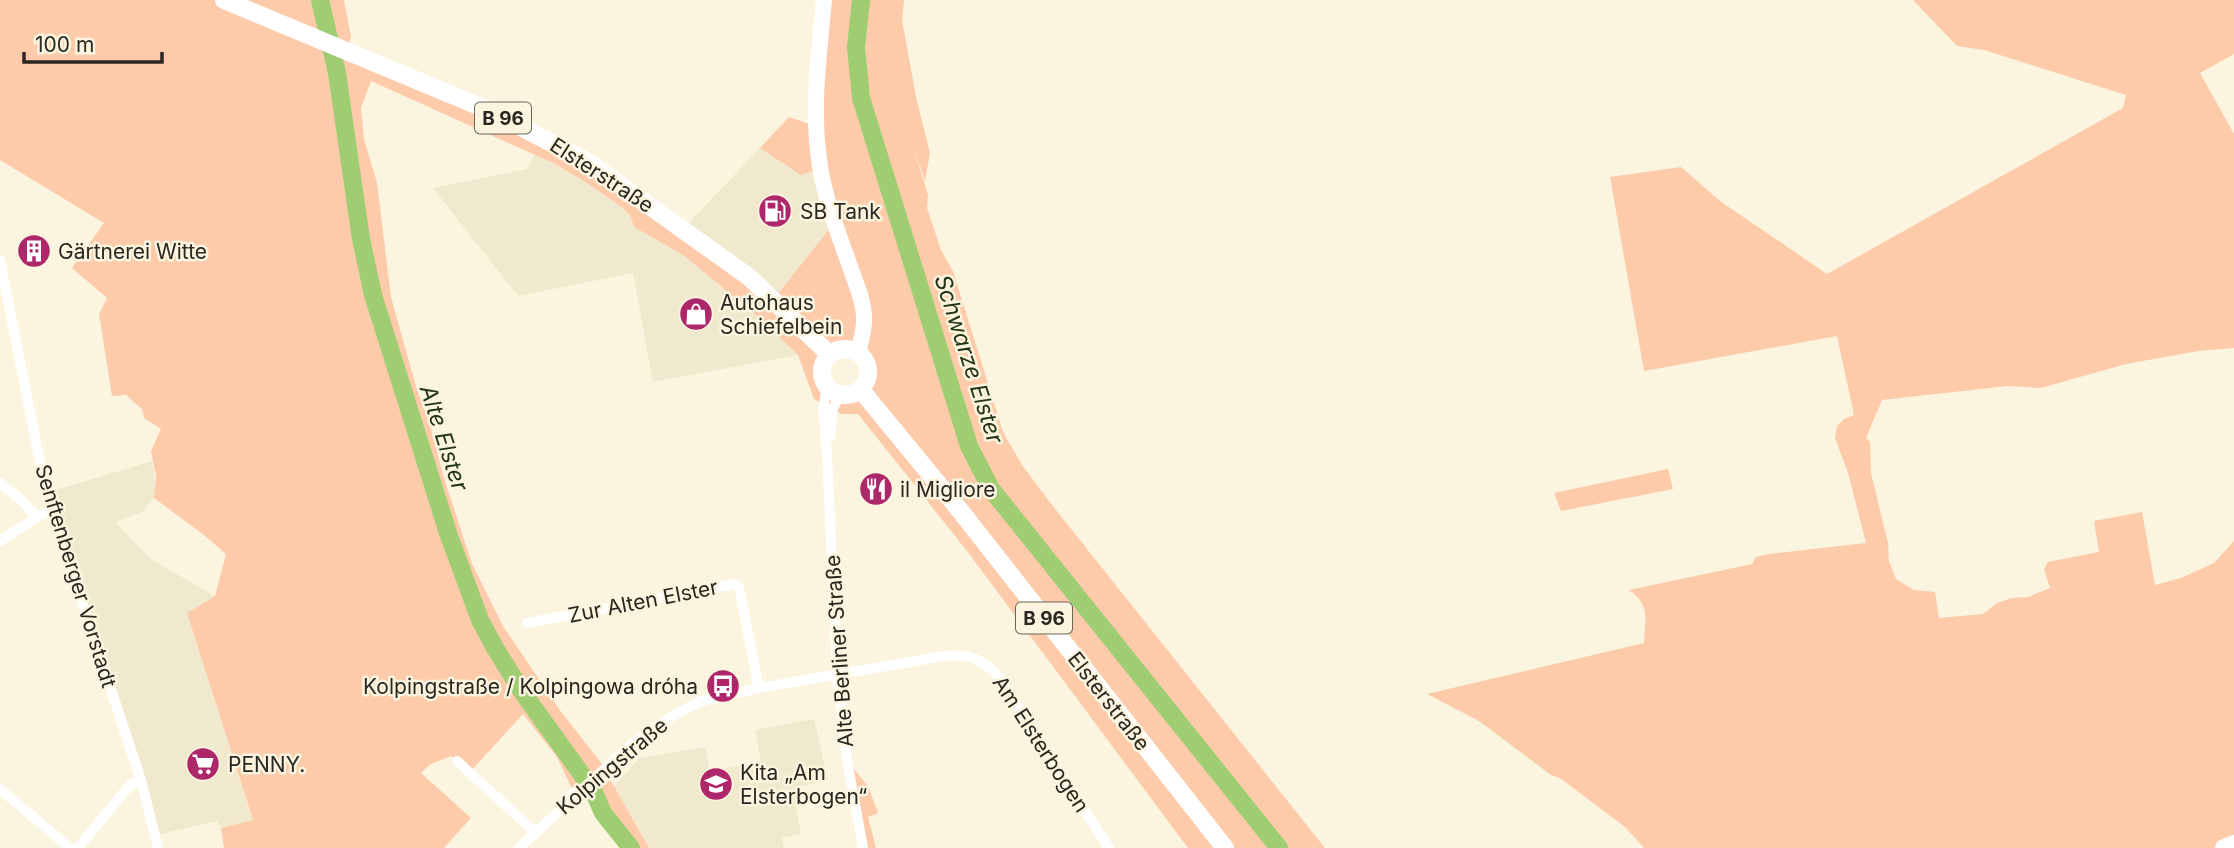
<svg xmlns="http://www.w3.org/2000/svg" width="2234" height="848" font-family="Inter,sans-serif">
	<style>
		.built { fill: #f1e9cd }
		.green { fill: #fdcaaa; fill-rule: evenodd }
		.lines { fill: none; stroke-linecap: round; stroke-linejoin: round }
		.river { stroke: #9ecd72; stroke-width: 18 }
		.street { stroke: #fff; stroke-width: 10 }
		.secondary { stroke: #fff; stroke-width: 16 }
		.primary { stroke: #fff; stroke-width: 18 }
		.labels { text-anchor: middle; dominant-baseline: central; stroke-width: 5; stroke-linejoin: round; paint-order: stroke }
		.shield { fill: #fbf5e0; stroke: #69655a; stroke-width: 2 }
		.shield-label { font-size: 19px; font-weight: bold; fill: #2a2720 }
		.street-label { font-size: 21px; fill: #2a2720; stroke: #fbf5e0 }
		.poi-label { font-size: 21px; fill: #2a2720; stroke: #fbf5e0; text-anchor: start }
		.water-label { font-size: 23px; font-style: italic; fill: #243611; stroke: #fbf5e0 }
	</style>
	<rect width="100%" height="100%" fill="#fbf5e0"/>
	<!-- built -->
	<g class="built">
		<polygon points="760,148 801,174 819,168 834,223 775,299 684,228"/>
		<polygon points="535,153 584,181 623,208 631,217 634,227 683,255 763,321 798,355 653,382 633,273 518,296 433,188 527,169"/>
		<polygon points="152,461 156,489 154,498 142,512 115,522 152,560 215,596 187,613 253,821 221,828 217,821 156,835 46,493"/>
		<polygon points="814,719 828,781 792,788 801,834 782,838 784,848 649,848 614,786 640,758 705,747 710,771 761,762 755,730"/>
	</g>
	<!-- green -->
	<g class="green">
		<path d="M0,0H344L351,37L347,51C394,71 443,89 489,111C592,160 688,226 774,299L834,223L861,300L862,338C872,300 844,248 831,212C826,195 822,176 819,158V168L801,175L760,148L789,117L815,126L817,70L824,0H904L902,20L916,97L930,153L925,181L914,149L928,195L927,208L941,250L953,271L1003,432L1022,465L1052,505L1325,848H1226L962,513L895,433L1224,848H1188L967,551L858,414H841L814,399L798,355L763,321L683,255L634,227L631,217L623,208L584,181L553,163L371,81L361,108L364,139L377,183L391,297L417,390L430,424L443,475L472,564L503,626L559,709L605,768L575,795L557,757L523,714L470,772L451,756L429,765L421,773L471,818L444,848H224L221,828L253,820L187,613L215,596L226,554L204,535L154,498L156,476L151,451L161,429L144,418L142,409L126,395L112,396L99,314L107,298L72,268L104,223L0,160ZM843,349C891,353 862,419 827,387L826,397L822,366L830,354Z"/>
		<path d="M1913,0H2234V54L2200,73L2234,134V348L2198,351L2126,364L2041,388L2008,386L1882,400L1866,438L1870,442L1871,473L1888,543L1889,561L1896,579L1914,590L1935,592L1939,618L1983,614L1997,603L2012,598L2028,597L2050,588L2044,569L2048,562L2099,552L2094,521L2142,512L2155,585L2181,578L2214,563L2234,541V842L2220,848H1644L1625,827L1560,778L1551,775L1479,721L1427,694L1644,643C1645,620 1651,605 1629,590L1752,564L1756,557L1769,554L1866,543L1848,473L1835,438L1837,426L1844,419L1854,415L1837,336L1644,371L1610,177L1681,167L1720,201L1827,274L2123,108L2126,95L1984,50L1957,46Z"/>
		<polygon points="1668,469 1673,489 1561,511 1554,493"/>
		<polygon points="848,762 868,786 878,813 868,817 876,848 863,848"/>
		<polygon points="610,780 614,786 649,848 631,848 616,830 596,792"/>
	</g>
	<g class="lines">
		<!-- river -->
		<g class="river">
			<polyline points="320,0 337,73 361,239 373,295 449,536 480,620 495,648 523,693 593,790 603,813 631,848"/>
			<polyline points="861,0 856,47 861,98 969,446 991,489 1279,848"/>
		</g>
		<!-- street -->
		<g class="street">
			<polyline points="0,260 46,493 141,780 158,848"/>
			<polyline points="827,386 823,410 827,453 837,676 847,760 863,848"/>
			<polyline points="830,436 833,408 841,395"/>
			<polyline points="0,483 19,498 37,517"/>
			<polyline points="0,541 37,517 51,510"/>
			<polyline points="527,623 735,584 739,587 759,688"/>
			<polyline points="457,761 535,832"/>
			<polyline points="0,789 70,848"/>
			<path d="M578,793L633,743L667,719L701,701L759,688L944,656C968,654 982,658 998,676L1109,848"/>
			<polyline points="78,848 130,785 141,780"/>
			<polyline points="519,848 575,796"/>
		</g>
		<!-- secondary -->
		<g class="secondary">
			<path d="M824,0C819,55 811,111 820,166C825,200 838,232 849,264C855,281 863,298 864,316C865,329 861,340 858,353"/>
			<polyline points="575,796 578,793"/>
		</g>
		<!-- primary -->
		<g class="primary">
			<polyline points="224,0 488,110 588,162 749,277 830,355"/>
			<circle cx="845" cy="372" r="23"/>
			<polyline points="861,390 962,513 1225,848"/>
			<polyline points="2224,848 2234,844"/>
		</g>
	</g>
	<!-- icons -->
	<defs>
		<g id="fuel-disc" transform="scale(1.75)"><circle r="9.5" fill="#ae276b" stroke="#fbf5e0"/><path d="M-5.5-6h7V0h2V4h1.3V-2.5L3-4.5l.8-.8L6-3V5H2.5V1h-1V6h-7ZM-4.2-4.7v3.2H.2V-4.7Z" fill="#fff"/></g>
		<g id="building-disc" transform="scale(1.75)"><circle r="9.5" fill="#ae276b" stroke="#fbf5e0"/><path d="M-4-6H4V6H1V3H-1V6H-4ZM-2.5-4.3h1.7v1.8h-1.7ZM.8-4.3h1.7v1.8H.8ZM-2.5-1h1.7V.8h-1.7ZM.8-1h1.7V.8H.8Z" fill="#fff"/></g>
		<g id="shop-disc" transform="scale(1.75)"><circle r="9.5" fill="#ae276b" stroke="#fbf5e0"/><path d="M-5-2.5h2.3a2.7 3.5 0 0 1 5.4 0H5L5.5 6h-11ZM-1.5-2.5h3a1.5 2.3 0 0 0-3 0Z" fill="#fff"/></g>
		<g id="restaurant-disc" transform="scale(1.75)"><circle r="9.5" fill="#ae276b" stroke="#fbf5e0"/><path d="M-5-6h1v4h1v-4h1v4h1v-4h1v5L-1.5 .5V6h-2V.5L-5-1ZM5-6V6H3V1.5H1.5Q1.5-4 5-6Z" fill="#fff"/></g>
		<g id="bus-disc" transform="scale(1.75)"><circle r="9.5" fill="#ae276b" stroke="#fbf5e0"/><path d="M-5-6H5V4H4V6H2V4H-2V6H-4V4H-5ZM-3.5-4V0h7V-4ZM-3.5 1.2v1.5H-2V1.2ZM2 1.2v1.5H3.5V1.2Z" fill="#fff"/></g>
		<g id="supermarket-disc" transform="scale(1.75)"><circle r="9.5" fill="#ae276b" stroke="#fbf5e0"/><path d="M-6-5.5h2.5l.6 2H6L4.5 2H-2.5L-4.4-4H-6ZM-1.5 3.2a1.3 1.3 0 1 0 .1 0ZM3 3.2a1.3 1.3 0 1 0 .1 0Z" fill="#fff"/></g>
		<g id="school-disc" transform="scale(1.75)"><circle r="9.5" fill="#ae276b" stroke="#fbf5e0"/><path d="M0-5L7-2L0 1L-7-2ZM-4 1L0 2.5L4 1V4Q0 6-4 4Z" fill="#fff"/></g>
	</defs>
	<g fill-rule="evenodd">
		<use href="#fuel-disc" x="775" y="211"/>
		<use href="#building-disc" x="34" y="251"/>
		<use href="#shop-disc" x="696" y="314"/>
		<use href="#restaurant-disc" x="876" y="489"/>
		<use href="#bus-disc" x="723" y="686"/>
		<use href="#supermarket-disc" x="203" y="764"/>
		<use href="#school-disc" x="716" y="784"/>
	</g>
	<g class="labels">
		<!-- shield labels -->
		<g class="shield">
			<rect x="475" y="102.5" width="56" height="31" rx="5"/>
			<rect x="1016" y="602.5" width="56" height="31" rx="5"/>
		</g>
		<g class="shield-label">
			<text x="503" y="118">B 96</text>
			<text x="1044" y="618">B 96</text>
		</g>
		<!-- street labels -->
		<g class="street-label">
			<text transform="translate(602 175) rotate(33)">Elsterstraße</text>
			<text transform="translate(76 576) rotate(73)">Senftenberger Vorstadt</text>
			<text transform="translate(643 601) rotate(-11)">Zur Alten Elster</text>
			<text transform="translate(839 651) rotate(-94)">Alte Berliner Straße</text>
			<text transform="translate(1109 701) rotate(52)">Elsterstraße</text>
			<text transform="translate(1041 744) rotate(57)">Am Elsterbogen</text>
			<text transform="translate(612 766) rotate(-40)">Kolpingstraße</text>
		</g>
		<!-- poi labels -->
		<g class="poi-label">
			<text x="800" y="211">SB Tank</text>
			<text x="58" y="251">Gärtnerei Witte</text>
			<text x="720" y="302">Autohaus<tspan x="720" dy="24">Schiefelbein</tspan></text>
			<text x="900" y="489">il Migliore</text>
			<text x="698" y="686" text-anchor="end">Kolpingstraße / Kolpingowa dróha</text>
			<text x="228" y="764">PENNY.</text>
			<text x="740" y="772">Kita „Am<tspan x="740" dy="24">Elsterbogen“</tspan></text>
		</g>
		<!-- water labels -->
		<g class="water-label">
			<text transform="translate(969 359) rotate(72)">Schwarze Elster</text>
			<text transform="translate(444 438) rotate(72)">Alte Elster</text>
		</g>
	</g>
	<!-- scale -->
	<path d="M24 52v10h138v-10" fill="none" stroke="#2a2720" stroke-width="3.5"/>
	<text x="35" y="52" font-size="21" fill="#2a2720" stroke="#fbf5e0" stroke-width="5" paint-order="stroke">100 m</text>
</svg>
